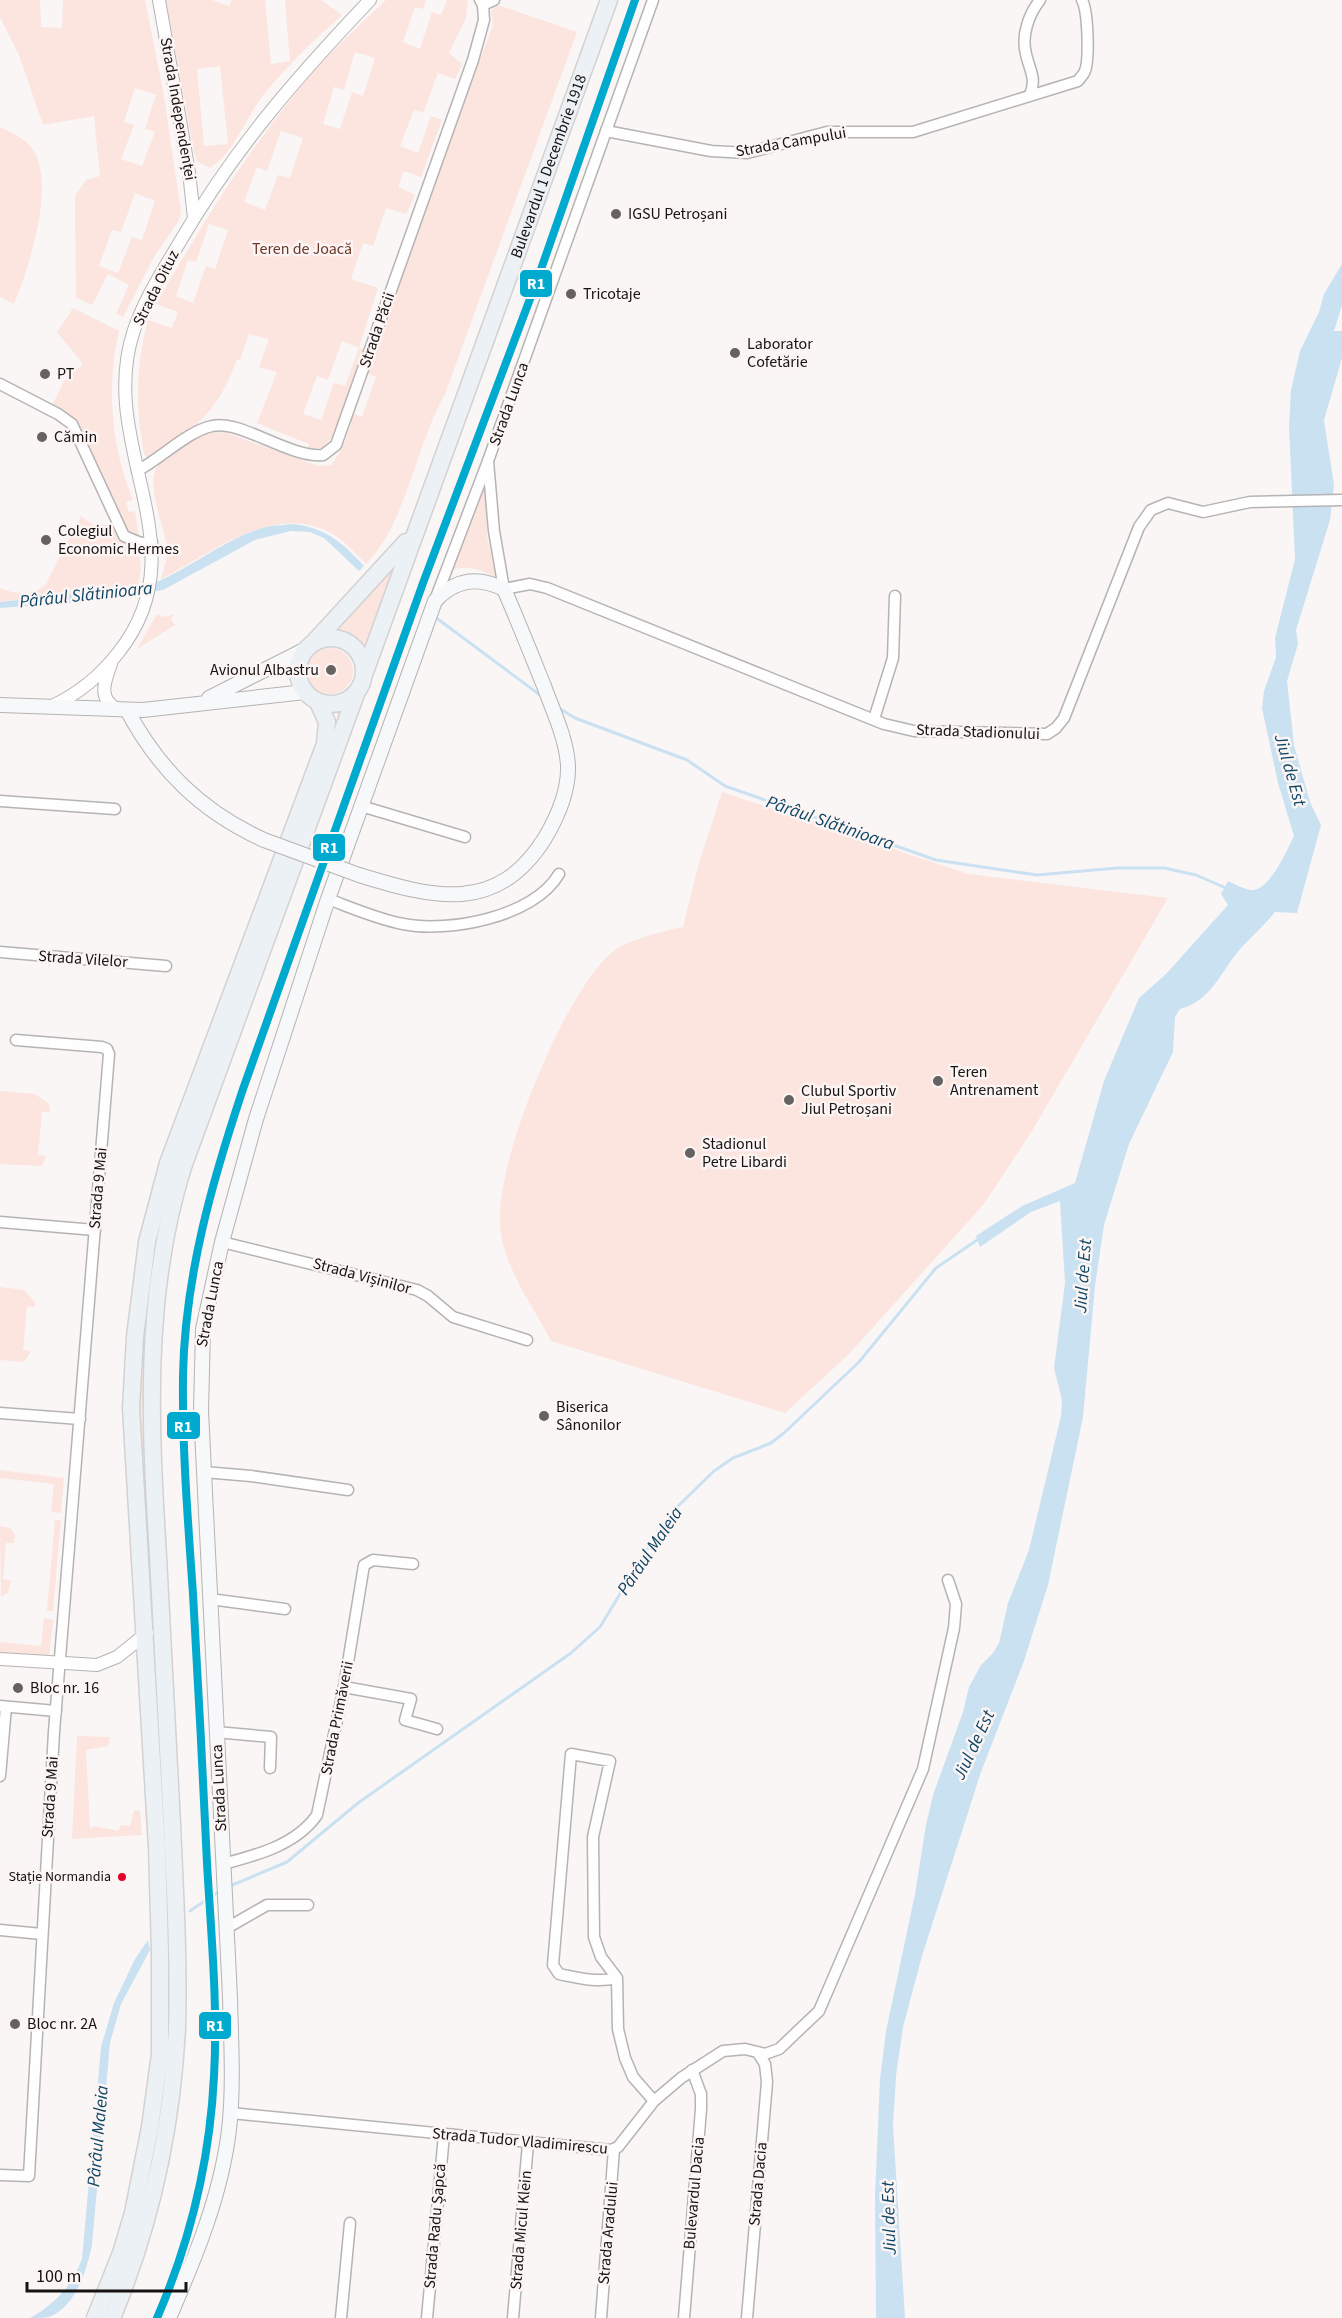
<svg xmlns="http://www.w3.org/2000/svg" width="1342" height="2318" font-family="'Source Sans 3',sans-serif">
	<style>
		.green { fill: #fce4df; fill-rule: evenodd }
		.water { fill: #cae1f2 }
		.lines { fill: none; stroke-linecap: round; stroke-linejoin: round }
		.stream { stroke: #cae1f2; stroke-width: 3 }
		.minor-casing { stroke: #b6b3b3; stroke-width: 13 }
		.tertiary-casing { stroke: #b6b3b3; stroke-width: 14 }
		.secondary-casing { stroke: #b6b3b3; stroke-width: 16 }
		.primary-casing { stroke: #d3d1d1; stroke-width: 19 }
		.minor { stroke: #fefefe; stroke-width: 10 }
		.tertiary { stroke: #fefefe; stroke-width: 12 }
		.secondary { stroke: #f6f8f9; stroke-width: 14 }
		.primary { stroke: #ecf1f5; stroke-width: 16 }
		.secondary-bridge-casing { stroke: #b6b3b3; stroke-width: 16; stroke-linecap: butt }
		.secondary-bridge { stroke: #f6f8f9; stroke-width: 14 }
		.rail-1-casing { stroke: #fcf5f4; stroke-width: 12 }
		.rail-1 { stroke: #00a9ce; stroke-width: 8 }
		.poi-dot { fill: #666262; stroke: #fcf5f4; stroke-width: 2 }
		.bus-dot { fill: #e4002b; stroke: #fcf5f4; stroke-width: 2 }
		.labels { text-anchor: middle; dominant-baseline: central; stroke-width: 5; stroke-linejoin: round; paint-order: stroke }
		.bus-label { font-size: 14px; fill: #161313; stroke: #fcf5f4; text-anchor: end }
		.street-label { font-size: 16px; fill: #161313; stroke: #fcf5f4 }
		.poi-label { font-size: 16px; fill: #161313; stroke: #fcf5f4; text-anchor: start }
		.park-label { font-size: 16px; fill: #6d372c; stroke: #fcf5f4 }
		.water-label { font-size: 18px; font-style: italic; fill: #0c4667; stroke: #fcf5f4 }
		.line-badge { stroke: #fcf5f4; stroke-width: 2 }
		.badge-label { font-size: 16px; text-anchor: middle; font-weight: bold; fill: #fff }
	</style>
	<rect width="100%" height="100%" fill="#faf6f6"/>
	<!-- green -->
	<g class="green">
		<path d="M0,0H40L41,27L62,28L63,0H145L164,96L181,212L179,220L154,257L123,317L116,314L129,285L108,274L92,305L76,298L75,196L86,180L100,176L94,116L43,125L19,55L0,17ZM135,88L156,95L145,129L155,132L142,166L121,159L134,125L124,122ZM135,193L155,201L142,240L132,237L118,273L99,266L112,230L121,232Z"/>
		<path d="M166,0H212L229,6L232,0H265L271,64L290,61L285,0H321L342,15C314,40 288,65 264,94C248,114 232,156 210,168L197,161L194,153ZM220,66L228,144L204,146L197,69Z"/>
		<path d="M386,0H426L423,9L415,7L403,42L420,49L432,12L441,15L447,0H468L466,18L449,53L462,64L455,79L438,73L423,113L414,110L400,146L418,153L431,116L442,120L421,177L404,171L398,187L415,195L406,214L386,208L373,246L363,243L351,279L378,288L359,347L364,350L333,436L323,447L307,451L309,444L257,423L277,372L259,367L269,339L249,334L240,360L237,359C219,411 195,430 149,458L145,456C142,448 142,437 140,428C136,390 138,357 148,320L172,328L178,312L156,304C201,225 250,147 309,77C332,50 360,25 386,0ZM355,52L375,58L363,96L352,92L340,129L323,124L334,87L344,90ZM281,131L303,138L290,178L278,175L265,210L244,202L257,167L267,171ZM209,224L228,230L215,269L206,266L193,303L176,296L188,260L196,262ZM342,341L359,348L345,386L334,383L321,420L303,414L317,376L328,380Z"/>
		<path d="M498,5L577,32L445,394C416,445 406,524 366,564C355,553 344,540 331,533C272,502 213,553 161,579C164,568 168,558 167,547C164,527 147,487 156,469C160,460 173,456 181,449C195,437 208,430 227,433L318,466L331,465L342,449L352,423L348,422L352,413L362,417L376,377L366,373L420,219L493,25L491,11Z"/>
		<path d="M0,127C14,133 29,141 36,155C53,193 29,267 14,304L0,297Z"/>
		<path d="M73,308L119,331C106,387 111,447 133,500L126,502L129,512L135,511L139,536L125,529L83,432L72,420L52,406L64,381L83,364L57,332Z"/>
		<path d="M486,483L487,536L496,578C480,569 467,564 449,571Z"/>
		<path d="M81,516L92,524L110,525L122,540L138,547L141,567L138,587L0,602V588C14,594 34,597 46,584Z"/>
		<polygon points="397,562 368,651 354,635 334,629"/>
		<polygon points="157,614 165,617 175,614 171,619 175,625 137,649"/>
		<circle cx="330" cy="671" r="23"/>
		<polygon points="337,711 347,711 185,1143 162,1223 149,1307 142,1416 154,1602 149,1602 138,1399 143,1322 158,1220 186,1128 324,760 337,723"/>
		<path d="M722,792L968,874L1168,898L1032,1131L984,1204L849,1354L785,1413L551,1341C533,1306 503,1266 500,1226C495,1162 563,996 611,953C627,940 663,931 683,927L699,863Z"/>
		<polygon points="0,1091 35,1094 49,1104 50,1112 42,1112 38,1155 46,1156 42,1166 0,1164"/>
		<polygon points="0,1287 24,1290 35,1302 35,1307 27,1306 23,1350 31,1351 24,1362 0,1360"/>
		<polygon points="0,1470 64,1478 61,1513 51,1512 54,1484 0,1478"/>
		<polygon points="55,1520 61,1520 53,1611 47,1611"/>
		<polygon points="0,1526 10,1528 15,1535 14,1543 6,1543 3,1579 11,1580 8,1593 1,1597"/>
		<polygon points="44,1618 53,1620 49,1655 0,1653 0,1642 41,1646"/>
		<polygon points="77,1736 110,1737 108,1746 86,1750 90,1829 94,1826 118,1831 121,1825 130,1826 134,1810 140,1811 142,1835 72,1839"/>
	</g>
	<!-- water -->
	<g class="water">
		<path d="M1342,264V305L1334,331H1342V358L1324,420L1334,485L1330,520L1296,630L1298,644L1287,681L1294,745L1310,802L1321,825L1297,913L1275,912C1265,925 1253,935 1242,947C1221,970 1212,1001 1180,1009L1175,1017L1173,1052L1129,1144L1104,1225L1095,1286L1083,1417L1048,1585L1024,1661L981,1772L922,1956L903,2027L896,2076L893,2126L905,2318H876L875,2196L880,2079L886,2031L915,1894L926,1825L933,1795L963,1712L969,1687L981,1665L993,1653L999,1643L1008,1603L1029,1550L1061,1416L1062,1400L1054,1368L1065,1283L1060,1201L1031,1212L980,1247L976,1236L1022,1206L1075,1183L1104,1081L1139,998L1166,974L1228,905L1221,894L1228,881C1235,884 1243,889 1251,890C1269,892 1287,850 1294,836L1278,783L1262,708L1264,691L1276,657L1275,638L1295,559L1289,426L1291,390L1300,351L1319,312L1324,294Z"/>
		<path d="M294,524C326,528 343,543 364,566L359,571L324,538L310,532L291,531L255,540L163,590L84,602L0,608V602L147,586C188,571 225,538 266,527C275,525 285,525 294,524Z"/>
		<path d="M148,1940L150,1950L121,2004L110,2043L92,2245C87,2269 76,2307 49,2317C44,2318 36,2318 30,2318C55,2304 72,2286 82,2259L101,2047L114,2003L135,1959Z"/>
	</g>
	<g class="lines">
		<!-- stream -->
		<g class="stream">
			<polyline points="435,617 544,698"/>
			<polyline points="557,707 575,718 687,760 725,786 936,860 1037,875 1117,868 1164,868 1196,875 1228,889"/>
			<polyline points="230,1886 287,1862 358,1803 571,1653 600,1627 658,1531 673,1511 714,1471 733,1458 771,1443 784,1433 859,1362 936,1268 980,1238"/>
			<polyline points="190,1911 221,1890"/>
		</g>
		<!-- minor casing -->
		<g class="minor-casing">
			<g id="minor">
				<polyline points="480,0 483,5 494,0"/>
				<path d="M1030,95C1037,78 1029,69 1026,54C1021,35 1029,14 1040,0"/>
				<path d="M606,131L711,151L747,153L827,132H913L1078,81C1079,79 1083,75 1084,73C1090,63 1088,11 1082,0"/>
				<polyline points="0,384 58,414 72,424 124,536 141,543 152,542"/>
				<polyline points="488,461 494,531 504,589 530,584 547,588 884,724 914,731 1047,734 1056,728 1064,718 1139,527 1151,510 1168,503 1203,512 1250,502 1342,500"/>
				<path d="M137,471C160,459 188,431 212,426C240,419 289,458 323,455L336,445L473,60L484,20L483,5"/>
				<polyline points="435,600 488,461 653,0"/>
				<polyline points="874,719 893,658 895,596"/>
				<polyline points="0,801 115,809"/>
				<polyline points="361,806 465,837"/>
				<path d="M328,899C352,908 377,919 403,924C449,933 534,917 559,874"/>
				<polyline points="0,952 166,966"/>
				<polyline points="0,1222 95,1230"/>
				<polyline points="222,1242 417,1290 428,1296 453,1317 527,1340"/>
				<polyline points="0,1413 80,1419"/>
				<polyline points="204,1472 251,1476 348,1490"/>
				<polyline points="210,1599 285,1609"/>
				<polyline points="344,1687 411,1699 405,1720 437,1729"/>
				<polyline points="0,1706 56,1711"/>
				<polyline points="216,1732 271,1737 270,1768"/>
				<polyline points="0,1776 6,1707"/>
				<path d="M223,1864C257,1855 296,1845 317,1815L344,1687L364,1565L373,1560L413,1564"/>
				<polyline points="227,1928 267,1905 308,1905"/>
				<polyline points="0,1930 42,1934"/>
				<polyline points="654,2101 681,2078 723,2051 745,2049 765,2054 779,2049 819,2011 923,1769 954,1628 956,1604 948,1580"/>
				<path d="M231,2113L611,2150L618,2147L654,2101L633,2077L625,2058L618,2029L617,1978L601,1957L594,1937L593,1837L610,1761L571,1754L553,1965L559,1974C579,1978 596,1983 617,1978"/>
				<polyline points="0,2175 29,2176 54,1732 109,1054 107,1049 102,1047 16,1040"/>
				<polyline points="341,2318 350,2223"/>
				<polyline points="427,2318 444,2135"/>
				<polyline points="513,2318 528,2143"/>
				<polyline points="601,2318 614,2149"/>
				<polyline points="684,2318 701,2109 701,2094 692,2070"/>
				<polyline points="747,2318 767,2082 765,2064 758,2053"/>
			</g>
		</g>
		<!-- tertiary casing -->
		<g class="tertiary-casing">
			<g id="tertiary">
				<polyline points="159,0 189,172 194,218"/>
				<path d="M111,664C105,681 97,698 117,709"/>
				<path d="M52,706C78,694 100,676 118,653C203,547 95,446 134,330C144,300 162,272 178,245C234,149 294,80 370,0"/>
				<polyline points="0,1659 97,1665 117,1657 147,1633"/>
			</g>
		</g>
		<!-- secondary casing -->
		<g class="secondary-casing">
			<g id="secondary">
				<polyline points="209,698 306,649"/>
				<polyline points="0,705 143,710 305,692"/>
				<path d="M127,710C159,770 202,812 264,840"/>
				<path d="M169,2318C195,2258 221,2196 229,2130C234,2086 231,2041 230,1997L201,1411L203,1329L222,1242L256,1119L328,899L435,601C455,579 478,576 504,589C518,621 531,654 544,686C553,711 566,737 568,765C569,790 558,816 545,838C497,915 434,898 359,875"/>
			</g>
		</g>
		<!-- primary casing -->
		<g class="primary-casing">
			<g id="primary">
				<circle cx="331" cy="671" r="33"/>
				<polyline points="315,641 406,542"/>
				<path id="s1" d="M365,672L609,0"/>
				<polyline points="95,2318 121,2253 133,2213 150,2127 160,2054 160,1951 157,1847 131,1408 135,1337 147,1242 168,1163 325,744 327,722 318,702"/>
				<path d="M112,2318C150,2227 172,2127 177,2028C179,1961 175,1892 172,1824C168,1734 163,1645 158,1556C150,1424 143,1295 183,1167L356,694"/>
			</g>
		</g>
		<!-- minor -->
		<use href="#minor" class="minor"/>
		<!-- tertiary -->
		<use href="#tertiary" class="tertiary"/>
		<!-- secondary -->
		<use href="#secondary" class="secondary"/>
		<!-- primary -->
		<use href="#primary" class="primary"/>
		<!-- secondary-bridge casing -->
		<g class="secondary-bridge-casing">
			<polyline id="secondary-bridge" points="264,840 359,875"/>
		</g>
		<!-- secondary-bridge -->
		<use href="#secondary-bridge" class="secondary-bridge"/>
		<!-- rail-1 casing -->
		<g class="rail-1-casing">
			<path id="rail-1" d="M157,2318C190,2242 210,2158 214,2076C218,2005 211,1933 207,1863C203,1773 198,1684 193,1594C188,1522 182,1448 183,1375C185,1276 212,1182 243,1089L423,583L539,275L635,0"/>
		</g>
		<!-- rail-1 -->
		<use href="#rail-1" class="rail-1"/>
	</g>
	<!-- markers -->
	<g class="poi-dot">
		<circle cx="616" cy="214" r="6"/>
		<circle cx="571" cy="294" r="6"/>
		<circle cx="735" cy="353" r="6"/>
		<circle cx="45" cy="374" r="6"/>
		<circle cx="42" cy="437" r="6"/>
		<circle cx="46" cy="540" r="6"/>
		<circle cx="331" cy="670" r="6"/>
		<circle cx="938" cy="1081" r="6"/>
		<circle cx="789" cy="1100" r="6"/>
		<circle cx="690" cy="1153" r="6"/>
		<circle cx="544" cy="1416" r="6"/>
		<circle cx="18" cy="1688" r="6"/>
		<circle cx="15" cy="2024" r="6"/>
	</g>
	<circle class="bus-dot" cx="122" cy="1877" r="5"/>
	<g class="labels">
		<!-- bus labels -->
		<g class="bus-label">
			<text x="111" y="1877">Stație Normandia</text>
		</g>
		<!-- street labels -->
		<g class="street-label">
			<text transform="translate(178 109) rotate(80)">Strada Independenței</text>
			<text transform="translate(791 142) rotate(-10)">Strada Campului</text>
			<text stroke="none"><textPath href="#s1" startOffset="538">Bulevardul 1 Decembrie 1918</textPath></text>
			<text transform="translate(156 288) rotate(-63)">Strada Oituz</text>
			<text transform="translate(377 330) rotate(-71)">Strada Păcii</text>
			<text transform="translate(509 404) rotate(-70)">Strada Lunca</text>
			<text transform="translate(978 732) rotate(2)">Strada Stadionului</text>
			<text transform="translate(83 959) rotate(4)">Strada Vilelor</text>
			<text transform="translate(98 1188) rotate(-85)">Strada 9 Mai</text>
			<text transform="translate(362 1276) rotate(15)">Strada Vișinilor</text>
			<text transform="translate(210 1304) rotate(-79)">Strada Lunca</text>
			<text transform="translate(337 1718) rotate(-79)">Strada Primăverii</text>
			<text transform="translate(219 1788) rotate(-93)">Strada Lunca</text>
			<text transform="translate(50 1797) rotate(-86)">Strada 9 Mai</text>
			<text transform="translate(520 2141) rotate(5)">Strada Tudor Vladimirescu</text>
			<text transform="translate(758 2184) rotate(-85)">Strada Dacia</text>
			<text transform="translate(694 2193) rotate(-85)">Bulevardul Dacia</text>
			<text transform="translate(435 2226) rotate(-85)">Strada Radu Șapcă</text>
			<text transform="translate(521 2230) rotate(-85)">Strada Micul Klein</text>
			<text transform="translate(608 2233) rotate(-85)">Strada Aradului</text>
		</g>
		<!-- poi labels -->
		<g class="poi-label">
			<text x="628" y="214">IGSU Petroșani</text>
			<text x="583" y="294">Tricotaje</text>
			<text x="747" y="344">Laborator<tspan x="747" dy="18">Cofetărie</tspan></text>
			<text x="57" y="374">PT</text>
			<text x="54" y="437">Cămin</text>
			<text x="58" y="531">Colegiul<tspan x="58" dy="18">Economic Hermes</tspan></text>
			<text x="319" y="670" text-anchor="end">Avionul Albastru</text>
			<text x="950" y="1072">Teren<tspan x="950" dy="18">Antrenament</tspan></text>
			<text x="801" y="1091">Clubul Sportiv<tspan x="801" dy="18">Jiul Petroșani</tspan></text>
			<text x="702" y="1144">Stadionul<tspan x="702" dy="18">Petre Libardi</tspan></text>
			<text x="556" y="1407">Biserica<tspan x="556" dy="18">Sânonilor</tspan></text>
			<text x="30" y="1688">Bloc nr. 16</text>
			<text x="27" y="2024">Bloc nr. 2A</text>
		</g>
		<!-- park labels -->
		<g class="park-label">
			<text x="302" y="249">Teren de Joacă</text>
		</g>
		<!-- water labels -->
		<g class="water-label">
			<text transform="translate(86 595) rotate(-6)">Pârâul Slătinioara</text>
			<text transform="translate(1290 770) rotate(74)">Jiul de Est</text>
			<text transform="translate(830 823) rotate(19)">Pârâul Slătinioara</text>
			<text transform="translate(1083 1276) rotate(-86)">Jiul de Est</text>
			<text transform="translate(650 1551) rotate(-56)">Pârâul Maleia</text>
			<text transform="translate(974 1745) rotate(-65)">Jiul de Est</text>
			<text transform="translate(98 2136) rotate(-85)">Pârâul Maleia</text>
			<text transform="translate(889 2218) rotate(-92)">Jiul de Est</text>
		</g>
	</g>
	<g class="line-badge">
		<rect x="519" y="269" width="34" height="29" rx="6" fill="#00a9ce"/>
		<rect x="312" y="833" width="34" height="29" rx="6" fill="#00a9ce"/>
		<rect x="166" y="1411" width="35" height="29" rx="6" fill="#00a9ce"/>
		<rect x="198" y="2011" width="34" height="29" rx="6" fill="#00a9ce"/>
	</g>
	<g class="badge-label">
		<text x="536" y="289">R1</text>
		<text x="329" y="853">R1</text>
		<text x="183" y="1432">R1</text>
		<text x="215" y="2031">R1</text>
	</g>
	<!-- scale -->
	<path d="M27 2282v9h159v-9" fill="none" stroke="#161313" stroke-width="3"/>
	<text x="36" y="2282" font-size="18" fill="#161313" stroke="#fcf5f4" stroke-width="4.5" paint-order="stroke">100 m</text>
</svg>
